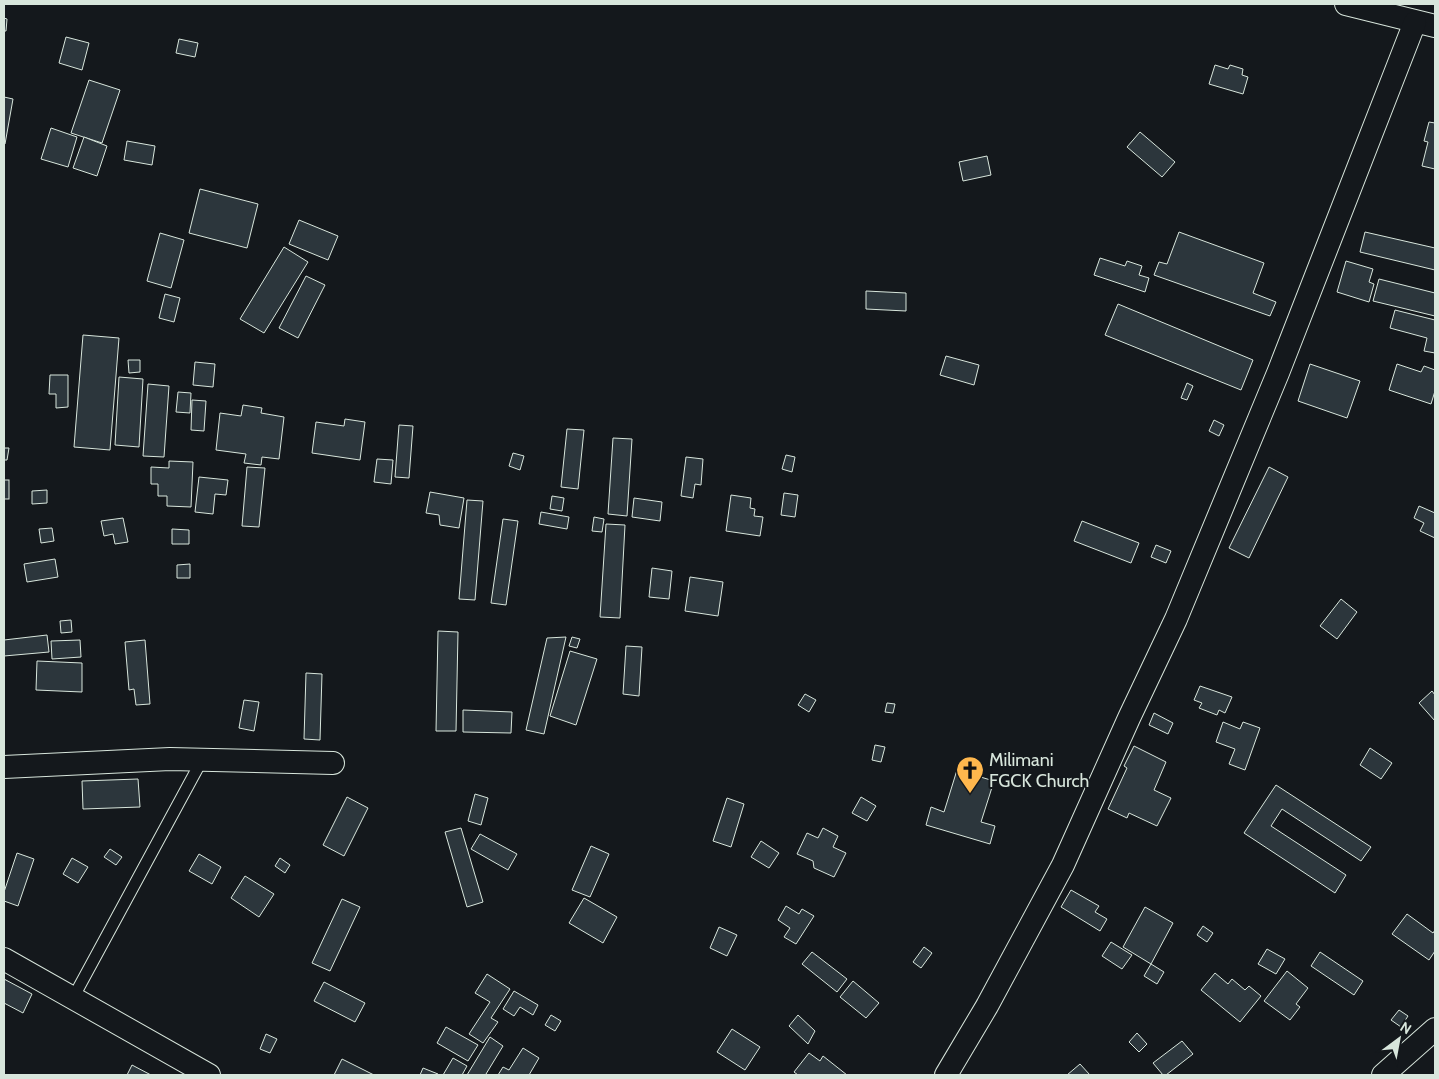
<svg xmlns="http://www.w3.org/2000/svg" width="1439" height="1079" font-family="Cabin,sans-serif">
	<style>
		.building { fill: #2c363c; stroke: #d8e6dc }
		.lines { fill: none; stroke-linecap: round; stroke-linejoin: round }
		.service-casing { stroke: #d8e6dc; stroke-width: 13 }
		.minor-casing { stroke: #d8e6dc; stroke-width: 24 }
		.service { stroke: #14181c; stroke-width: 11 }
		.minor { stroke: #14181c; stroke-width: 22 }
		.labels { text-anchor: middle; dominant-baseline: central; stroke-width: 4; stroke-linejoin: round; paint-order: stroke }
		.poi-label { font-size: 18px; fill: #d8e6dc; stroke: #14181c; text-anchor: start }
	</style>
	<rect width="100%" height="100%" fill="#14181c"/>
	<!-- building -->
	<g class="building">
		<polygon points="4,18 7,19 6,31 4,31"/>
		<polygon points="66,37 89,43 82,70 59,63"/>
		<polygon points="179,39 198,43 195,57 176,53"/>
		<polygon points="1215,65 1228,69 1230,65 1243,69 1242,75 1248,77 1243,94 1209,84"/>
		<polygon points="89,80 120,90 102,143 71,133"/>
		<polygon points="4,97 13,99 5,144 4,144"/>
		<polygon points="1429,122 1435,123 1435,169 1422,166 1428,142 1424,141"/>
		<polygon points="51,128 77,137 68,167 41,159"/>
		<polygon points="1140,132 1175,162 1162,177 1127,147"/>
		<polygon points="84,137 107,146 97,176 73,168"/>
		<polygon points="127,141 155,146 152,165 124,160"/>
		<polygon points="987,156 991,175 963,181 959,162"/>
		<polygon points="200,189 258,204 247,248 189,233"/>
		<polygon points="299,220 338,236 328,260 289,244"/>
		<polygon points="1179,232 1264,263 1253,293 1276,302 1270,316 1154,275 1159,262 1167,264"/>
		<polygon points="1365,232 1435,248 1435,270 1360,252"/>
		<polygon points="160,233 184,240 171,288 147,281"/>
		<polygon points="284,247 308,262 264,333 240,319"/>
		<polygon points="1100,258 1125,266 1127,261 1142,266 1139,275 1149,278 1145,292 1094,275"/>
		<polygon points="1346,261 1373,269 1369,282 1374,284 1369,302 1337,292"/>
		<polygon points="306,276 325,285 298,338 279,328"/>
		<polygon points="1379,279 1435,293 1435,316 1373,301"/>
		<polygon points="866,291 906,293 906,311 866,309"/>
		<polygon points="165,294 180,298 174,322 159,318"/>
		<polygon points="1118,304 1253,360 1241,390 1105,335"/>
		<polygon points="1395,310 1435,320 1435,353 1424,351 1427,338 1390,328"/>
		<polygon points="83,335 119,338 110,450 74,447"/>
		<polygon points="946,356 979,365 974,385 940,375"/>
		<polygon points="128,360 140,360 140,372 129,373"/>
		<polygon points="195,362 215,364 213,387 193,385"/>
		<polygon points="1310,364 1360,381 1347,418 1298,401"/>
		<polygon points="1397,364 1421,372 1424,366 1435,370 1435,391 1431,404 1389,390"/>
		<polygon points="50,375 68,375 68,407 56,408 56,394 49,394"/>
		<polygon points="119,377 143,379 139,447 115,445"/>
		<polygon points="1187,383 1193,386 1187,400 1181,398"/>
		<polygon points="148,384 169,386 164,457 143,456"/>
		<polygon points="178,392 191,393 190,413 176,412"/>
		<polygon points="192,400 206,401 204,431 191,430"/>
		<polygon points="243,405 262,408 261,413 284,417 279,459 262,457 261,465 244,463 246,454 216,450 220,413 241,416"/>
		<polygon points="345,419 365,422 360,460 312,453 316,422 344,426"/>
		<polygon points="1214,420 1224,425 1219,436 1209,431"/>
		<polygon points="399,425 413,426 409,478 395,477"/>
		<polygon points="567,429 584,430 578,489 561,487"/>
		<polygon points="613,438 632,439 627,516 608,514"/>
		<polygon points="4,448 9,448 7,460 4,460"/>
		<polygon points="513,453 524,456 520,470 509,466"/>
		<polygon points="786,455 795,457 792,472 782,469"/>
		<polygon points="686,457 703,459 701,485 695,484 693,498 681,496"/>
		<polygon points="377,459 393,460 391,484 374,482"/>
		<polygon points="169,461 193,462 191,507 167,506 167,496 158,496 158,484 151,484 151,467 169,468"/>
		<polygon points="247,467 265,468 259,527 242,526"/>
		<polygon points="1269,467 1288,477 1249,558 1229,548"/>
		<polygon points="199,477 228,480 226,495 215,494 213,514 195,512"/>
		<rect x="4" y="480" width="5" height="19"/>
		<polygon points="47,490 47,503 32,504 32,491"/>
		<polygon points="430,492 464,498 459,528 440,525 439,515 426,513"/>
		<polygon points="784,493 798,495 795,517 781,515"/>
		<polygon points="731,495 751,498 750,508 755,509 754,516 763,517 760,536 726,531"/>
		<polygon points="552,496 564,498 562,511 550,509"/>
		<polygon points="634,498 662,502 660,521 632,517"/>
		<polygon points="467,500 483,501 475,600 459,599"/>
		<polygon points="1419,506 1435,513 1435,538 1420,531 1424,523 1414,518"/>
		<polygon points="541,512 569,517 567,529 539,524"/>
		<polygon points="594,517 604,519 602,532 592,531"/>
		<polygon points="123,518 128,542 115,544 113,534 104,536 101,521"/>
		<polygon points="503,519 518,521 506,605 491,603"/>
		<polygon points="1082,521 1139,543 1131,563 1074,541"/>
		<polygon points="606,524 625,525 620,618 600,617"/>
		<polygon points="52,528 54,541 41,543 39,529"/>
		<polygon points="172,529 189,530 189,544 172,544"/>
		<polygon points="1156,545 1171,551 1166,563 1151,557"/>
		<polygon points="55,559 58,577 27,582 24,564"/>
		<polygon points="190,564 190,578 177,578 177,565"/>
		<polygon points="652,568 672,571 669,599 649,597"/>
		<polygon points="690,577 723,582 718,616 685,611"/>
		<polygon points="1341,599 1357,612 1337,639 1320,626"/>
		<polygon points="71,620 72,632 61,633 60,621"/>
		<polygon points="438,631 458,632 456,731 436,731"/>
		<polygon points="47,635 49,652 4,656 4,640"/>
		<polygon points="566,637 544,734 526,730 547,638"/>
		<polygon points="572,637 580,639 577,648 569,646"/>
		<polygon points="80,640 81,657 52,659 51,641"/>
		<polygon points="145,640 150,704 136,705 134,689 129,690 125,642"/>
		<polygon points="626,646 642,647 639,696 623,694"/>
		<polygon points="570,651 597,659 576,725 550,716"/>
		<polygon points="37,661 82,663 82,692 36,690"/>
		<polygon points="306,673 322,674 320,740 304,739"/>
		<polygon points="1200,686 1232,697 1225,713 1219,710 1217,715 1199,708 1202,703 1194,700"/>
		<polygon points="1432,691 1435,695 1435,721 1419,703"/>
		<polygon points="805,694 816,700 809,712 798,705"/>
		<polygon points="244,700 259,702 254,731 239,728"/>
		<polygon points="887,703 895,704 893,713 885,712"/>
		<polygon points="463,710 512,712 511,733 463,732"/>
		<polygon points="1154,713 1173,723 1168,734 1149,725"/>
		<polygon points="1223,722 1240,729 1243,722 1260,728 1245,770 1229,764 1235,749 1216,742"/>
		<polygon points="875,745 885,747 881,762 872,760"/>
		<polygon points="1134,746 1166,762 1154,790 1171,798 1157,826 1129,813 1127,818 1108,809 1127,768 1124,766"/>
		<polygon points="1370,748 1392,763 1381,779 1360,765"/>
		<polygon points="957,770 994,781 981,822 995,826 990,844 926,825 931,807 944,812"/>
		<polygon points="138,779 140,807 83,809 82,781"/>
		<polygon points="1276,785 1371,847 1361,861 1282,809 1271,826 1346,875 1335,893 1244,833"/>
		<polygon points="475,794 488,798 481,825 468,821"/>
		<polygon points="347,797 368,808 344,856 323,845"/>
		<polygon points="861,797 876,806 867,821 852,813"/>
		<polygon points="727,798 744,804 731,847 713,841"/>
		<polygon points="461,828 483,902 467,907 445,832"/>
		<polygon points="823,828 838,836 833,847 846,853 834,877 814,868 813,861 797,854 807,833 818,838"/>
		<polygon points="480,834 517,854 508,870 471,849"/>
		<polygon points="761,841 779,853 769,868 751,857"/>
		<polygon points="591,846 609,854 590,897 572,890"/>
		<polygon points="110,849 122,857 116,865 104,857"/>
		<polygon points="17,853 34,859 18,906 4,901 4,892"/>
		<polygon points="199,854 221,867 212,884 189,871"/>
		<polygon points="72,858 88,867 78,883 63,874"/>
		<polygon points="280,858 290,865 285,873 275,866"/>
		<polygon points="245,876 274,894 259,917 231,898"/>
		<polygon points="1071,890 1099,906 1095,912 1107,919 1100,931 1061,907"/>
		<polygon points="584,898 617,917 603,943 569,923"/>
		<polygon points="342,899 360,907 330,971 312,963"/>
		<polygon points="786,906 799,914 802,909 814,916 796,944 784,937 790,928 778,920"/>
		<polygon points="1145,907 1173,923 1151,964 1123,947"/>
		<polygon points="1407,914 1433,933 1435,930 1435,951 1429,960 1392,934"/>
		<polygon points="1203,926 1213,933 1207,942 1197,935"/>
		<polygon points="719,927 737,935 727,956 710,948"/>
		<polygon points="1111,942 1132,955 1122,969 1102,956"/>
		<polygon points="924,947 932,953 921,968 913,962"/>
		<polygon points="1267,949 1285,959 1276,974 1258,964"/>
		<polygon points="812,952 847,979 837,992 802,964"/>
		<polygon points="1320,952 1363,981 1354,995 1311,966"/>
		<polygon points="1151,964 1164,972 1157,984 1144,976"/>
		<polygon points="1287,971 1308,988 1296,1004 1300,1007 1290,1020 1264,1001"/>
		<polygon points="1215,973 1228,984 1232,979 1245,990 1249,986 1261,996 1240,1022 1201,990"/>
		<polygon points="487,974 510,989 491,1018 498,1022 483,1043 469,1034 490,1002 475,993"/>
		<polygon points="4,979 32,994 23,1013 4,1003"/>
		<polygon points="853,981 879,1003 866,1018 840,997"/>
		<polygon points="324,982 365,1003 355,1022 314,1001"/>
		<polygon points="514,991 538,1005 533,1015 520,1007 514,1016 503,1009"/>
		<polygon points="1399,1010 1408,1016 1401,1027 1391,1020"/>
		<polygon points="551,1015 561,1021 555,1031 545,1025"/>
		<polygon points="798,1015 815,1031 808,1044 789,1026"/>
		<polygon points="446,1027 478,1045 468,1061 437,1043"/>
		<polygon points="732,1029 760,1047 745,1070 717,1052"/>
		<polygon points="1137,1033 1147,1044 1139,1052 1129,1042"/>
		<polygon points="266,1034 277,1039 270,1053 260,1049"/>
		<polygon points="490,1037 503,1046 486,1074 488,1075 467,1075"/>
		<polygon points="1182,1041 1193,1054 1166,1075 1163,1075 1153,1063"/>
		<polygon points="523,1048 539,1058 529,1075 498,1075 503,1067 509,1070"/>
		<polygon points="809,1053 820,1061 823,1056 847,1075 798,1075 794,1072"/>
		<polygon points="453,1058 467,1066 462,1075 443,1075"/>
		<polygon points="342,1059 374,1075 334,1075"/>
		<polygon points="1080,1064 1090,1075 1067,1075"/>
		<polygon points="132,1065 151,1075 127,1075"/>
		<polygon points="423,1068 438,1074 438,1075 420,1075"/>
	</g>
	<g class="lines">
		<!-- service casing -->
		<g class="service-casing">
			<polyline id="service" points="73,998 202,760"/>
		</g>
		<!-- minor casing -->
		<g class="minor-casing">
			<g id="minor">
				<polyline points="1346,4 1435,26"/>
				<polyline points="4,767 170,759 333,763"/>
				<polyline points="4,959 209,1075"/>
				<polyline points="946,1075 987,1006 1063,865 1129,718 1176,619 1278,373 1415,22"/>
				<polyline points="1383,1075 1435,1029"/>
			</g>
		</g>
		<!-- service -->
		<use href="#service" class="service"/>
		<!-- minor -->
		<use href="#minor" class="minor"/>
	</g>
	<!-- icons -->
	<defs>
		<g id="church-pin" transform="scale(1.4375)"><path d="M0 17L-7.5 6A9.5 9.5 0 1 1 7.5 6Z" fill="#ffb74d" stroke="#14181c"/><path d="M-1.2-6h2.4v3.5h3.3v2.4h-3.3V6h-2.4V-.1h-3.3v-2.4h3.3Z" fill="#111"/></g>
	</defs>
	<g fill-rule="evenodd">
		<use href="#church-pin" x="970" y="770"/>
	</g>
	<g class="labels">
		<!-- poi labels -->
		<g class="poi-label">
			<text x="989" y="760">Milimani<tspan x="989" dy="21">FGCK Church</tspan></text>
		</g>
	</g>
	<!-- border -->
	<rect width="1439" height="1079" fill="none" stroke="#d8e6dc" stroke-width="10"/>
	<!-- north arrow -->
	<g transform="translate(1399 1039) rotate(32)" stroke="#14181c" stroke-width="4" paint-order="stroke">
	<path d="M0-4L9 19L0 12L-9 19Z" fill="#d8e6dc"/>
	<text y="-8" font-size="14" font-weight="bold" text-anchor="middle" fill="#d8e6dc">N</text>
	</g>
</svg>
